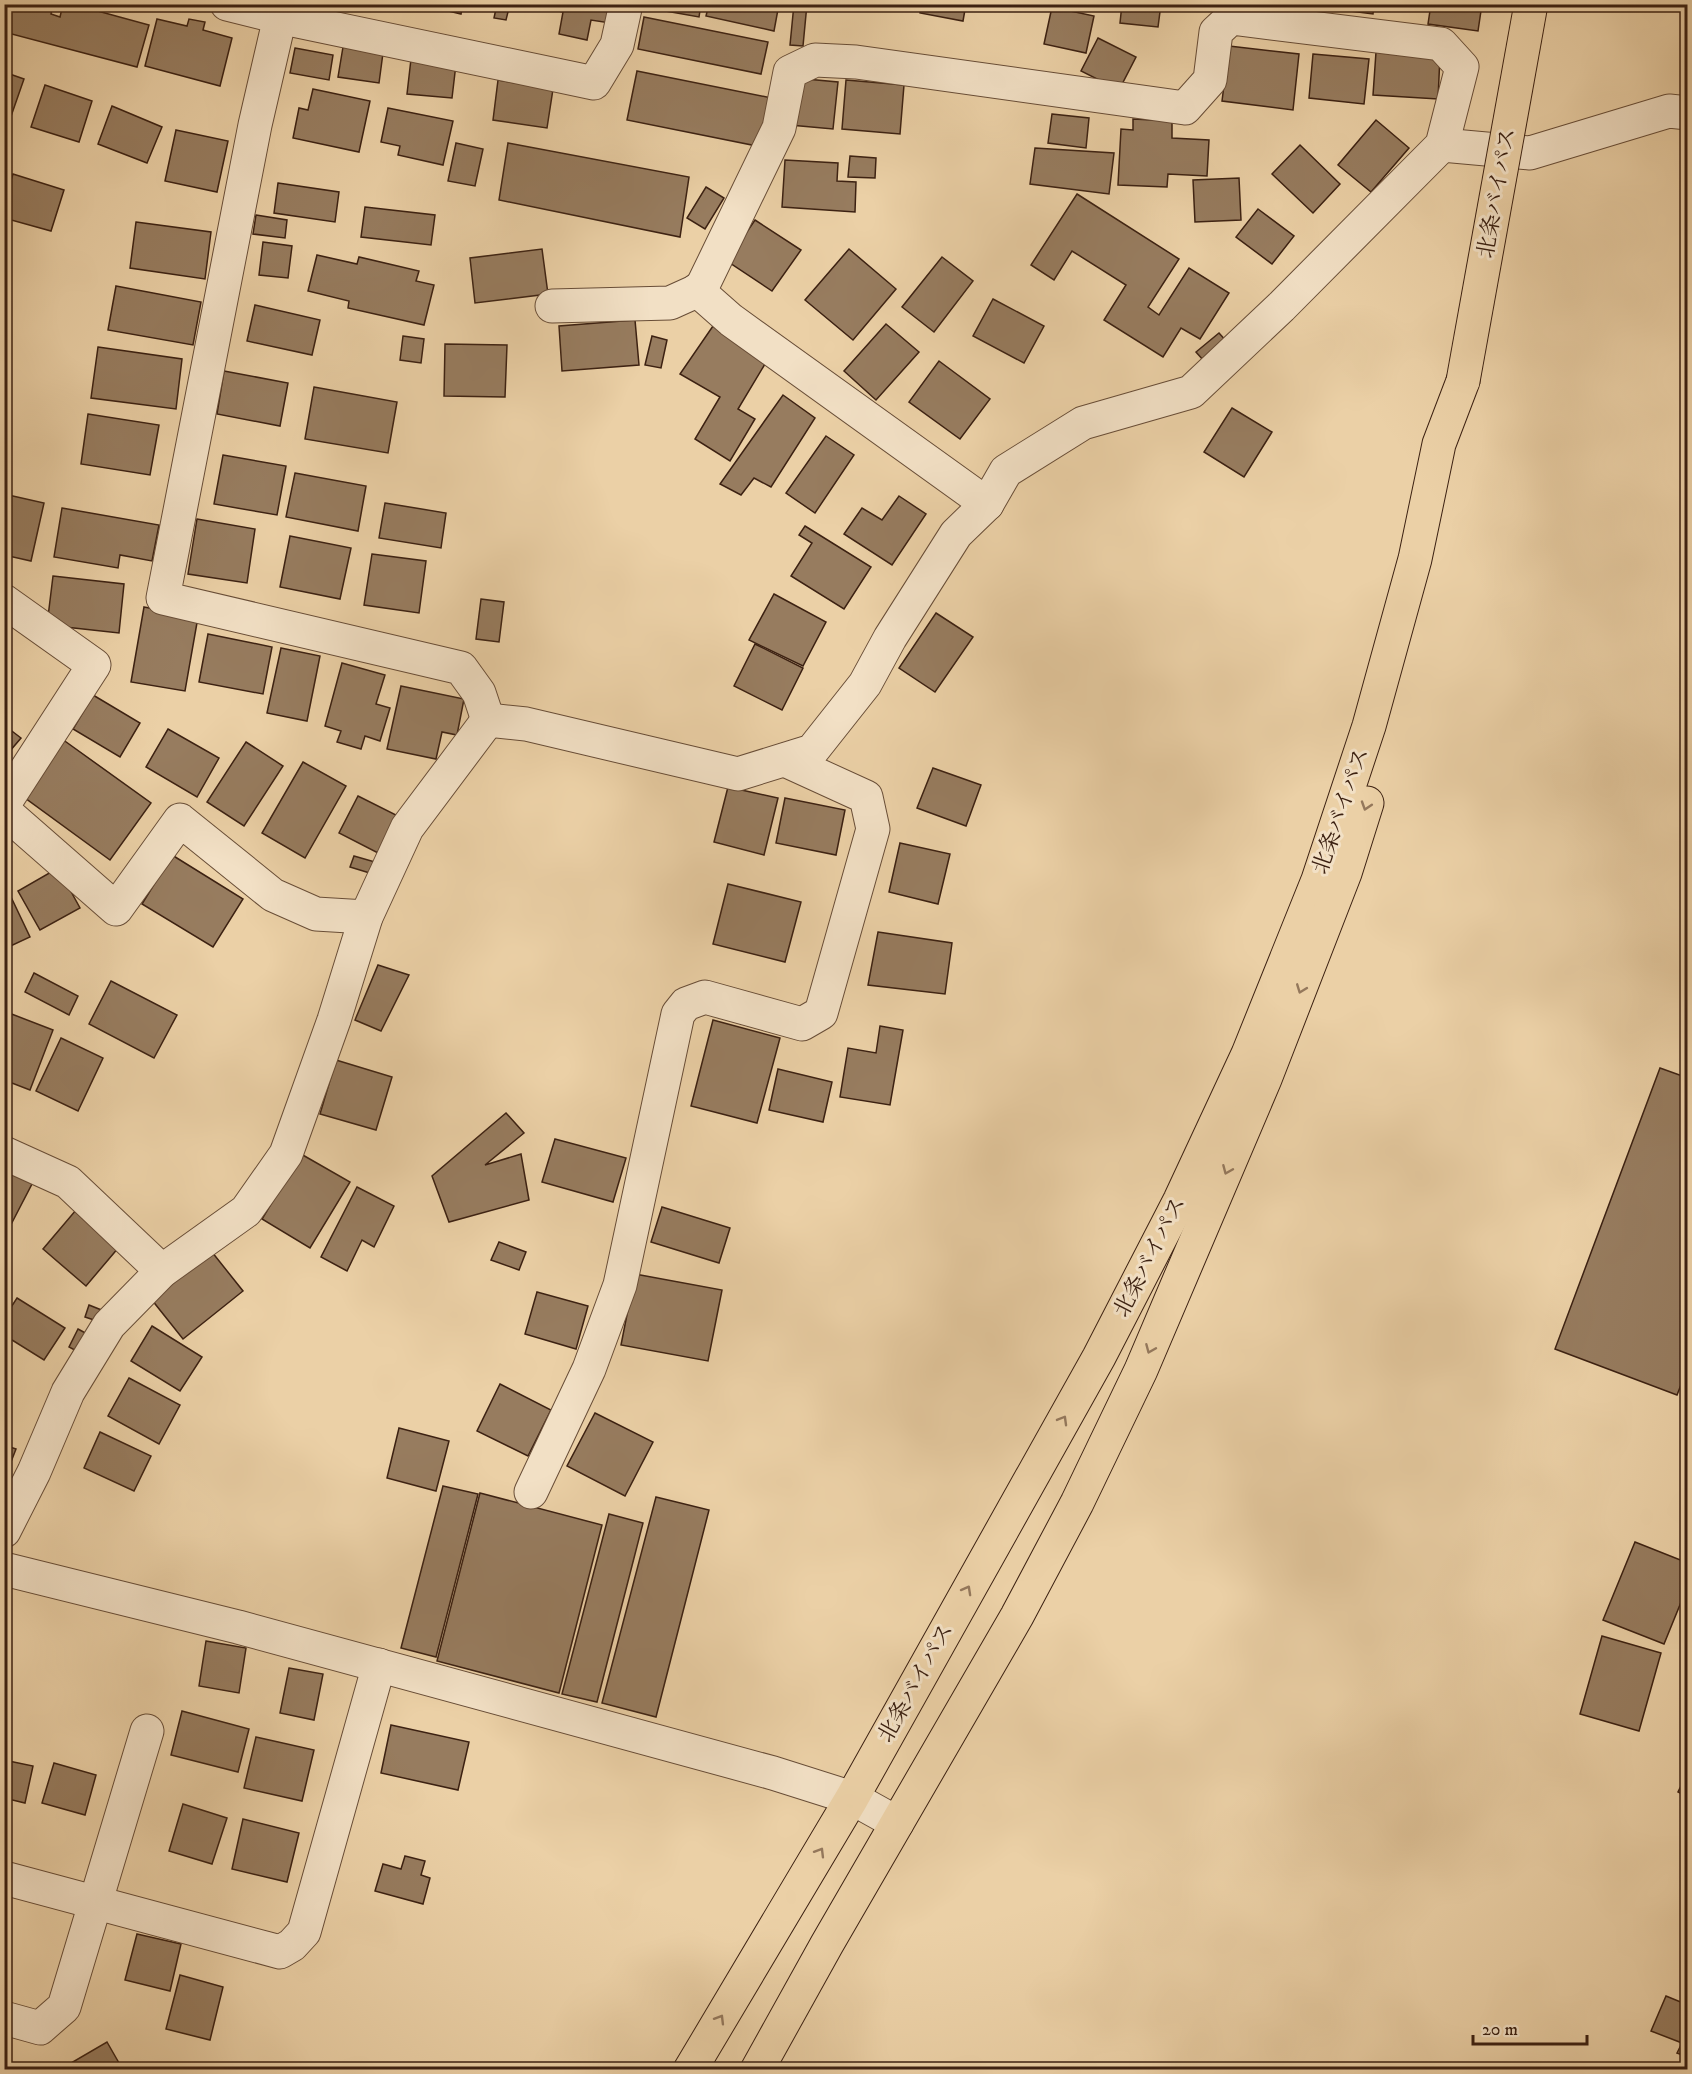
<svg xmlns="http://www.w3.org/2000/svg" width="1692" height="2074" font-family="'IM FELL DW Pica','Noto Serif JP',serif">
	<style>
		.building { fill: #977c5f; stroke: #3c2112; stroke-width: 1.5 }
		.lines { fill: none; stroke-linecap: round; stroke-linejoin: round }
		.minor-casing { stroke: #684d37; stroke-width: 35 }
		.highway-casing { stroke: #3c2112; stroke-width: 35 }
		.minor { stroke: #f2e0c5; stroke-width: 33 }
		.highway { stroke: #ebd0a6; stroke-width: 33 }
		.highway-bridge-casing { stroke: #3c2112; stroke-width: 35; stroke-linecap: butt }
		.highway-bridge { stroke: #ebd0a6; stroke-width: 33 }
		.oneway { stroke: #94785c }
		.labels { text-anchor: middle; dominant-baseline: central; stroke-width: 6; stroke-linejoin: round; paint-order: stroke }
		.street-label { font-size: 22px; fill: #3c2112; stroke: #f2e0c5 }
	</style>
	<rect width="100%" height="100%" fill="#ebd0a6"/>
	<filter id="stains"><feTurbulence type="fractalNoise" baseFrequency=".00333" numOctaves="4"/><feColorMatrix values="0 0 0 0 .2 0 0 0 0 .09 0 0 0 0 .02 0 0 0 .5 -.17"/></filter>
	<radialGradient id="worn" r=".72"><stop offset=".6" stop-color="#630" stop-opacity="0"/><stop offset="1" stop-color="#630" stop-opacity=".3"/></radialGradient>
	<!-- building -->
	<g class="building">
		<polygon points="4,4 53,4 51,14 60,17 63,4 72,4 149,25 137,67 4,32"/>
		<polygon points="433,4 463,4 461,14 432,7"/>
		<polygon points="497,4 510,4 506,20 494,18"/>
		<polygon points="526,4 613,4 610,23 591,20 587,40 559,34 563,12"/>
		<polygon points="649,4 701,4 699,17 649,8"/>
		<polygon points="709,4 779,4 774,31 706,16"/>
		<polygon points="794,4 807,4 803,46 790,45"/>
		<polygon points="921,4 966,4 963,21 920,13"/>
		<polygon points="1122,4 1161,4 1158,27 1120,23"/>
		<polygon points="1319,4 1374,4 1373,14 1319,7"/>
		<polygon points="1431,4 1482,4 1478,31 1428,24"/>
		<polygon points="1052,7 1094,16 1086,53 1044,44"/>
		<polygon points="644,17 768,42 761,74 638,49"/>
		<polygon points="157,19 187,26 189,19 205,22 203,30 232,38 220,86 145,66"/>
		<polygon points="1098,38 1136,57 1119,90 1081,71"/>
		<polygon points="1229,46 1299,54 1293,110 1222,101"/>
		<polygon points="343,47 383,53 379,83 338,77"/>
		<polygon points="295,48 333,55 329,80 290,73"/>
		<polygon points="1376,52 1440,56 1438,99 1373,95"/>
		<polygon points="1313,54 1369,59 1364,104 1309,98"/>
		<polygon points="411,59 456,64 452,98 407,94"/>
		<polygon points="637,71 772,98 762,147 627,120"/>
		<polygon points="4,72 24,79 9,122 4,120"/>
		<polygon points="795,78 838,82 833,129 790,125"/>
		<polygon points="498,80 553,89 547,128 493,120"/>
		<polygon points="846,80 904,85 900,134 842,129"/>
		<polygon points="45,85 92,101 79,142 31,127"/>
		<polygon points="313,89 370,101 359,152 293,138 299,108 308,110"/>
		<polygon points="112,106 162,127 147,163 98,144"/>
		<polygon points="388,108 453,121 443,165 398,155 400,146 381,142"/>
		<polygon points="1052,114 1089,118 1086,148 1048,143"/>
		<polygon points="1133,119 1172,121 1172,138 1209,140 1207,176 1168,174 1167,187 1118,185 1121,129 1133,130"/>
		<polygon points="1376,120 1409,148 1371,192 1338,165"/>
		<polygon points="176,130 228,141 217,192 165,181"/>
		<polygon points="456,143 483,149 475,186 448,181"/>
		<polygon points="508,143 689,177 680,237 499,200"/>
		<polygon points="1300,145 1340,184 1313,213 1272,174"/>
		<polygon points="1035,148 1114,153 1109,194 1030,184"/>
		<polygon points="850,156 876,158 875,178 848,177"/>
		<polygon points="785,160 838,163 837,181 856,182 855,212 782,207"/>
		<polygon points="4,164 11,166 4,185"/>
		<polygon points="13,174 64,190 51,231 4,218 4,204"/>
		<polygon points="1239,178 1241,220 1195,222 1193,180"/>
		<polygon points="278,183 339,192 335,222 274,213"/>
		<polygon points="706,187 724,198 705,229 687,218"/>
		<polygon points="1077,194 1179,259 1148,307 1159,315 1189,268 1229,293 1200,339 1181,328 1163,357 1104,320 1126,285 1072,251 1054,280 1031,265"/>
		<polygon points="365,207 435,215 431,245 361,237"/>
		<polygon points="1258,209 1294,236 1272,264 1236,237"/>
		<polygon points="256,215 287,220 285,238 253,234"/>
		<polygon points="755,220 801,250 772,291 727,261"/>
		<polygon points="136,222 211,232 205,279 130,268"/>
		<polygon points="263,242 292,246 288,278 259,275"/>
		<polygon points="542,249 548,294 475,303 470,258"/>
		<polygon points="849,249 896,289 853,340 805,300"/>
		<polygon points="317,255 357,264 359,257 419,271 416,281 434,285 424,325 348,308 349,301 308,291"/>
		<polygon points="942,257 973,281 934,332 902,307"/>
		<polygon points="116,286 201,302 193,345 108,330"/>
		<polygon points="993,299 1044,326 1024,363 973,336"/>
		<polygon points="255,305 320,320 312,355 247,341"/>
		<polygon points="635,320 639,365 562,371 559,326"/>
		<polygon points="886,324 919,352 876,400 844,371"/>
		<polygon points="713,326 768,359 738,409 755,419 730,461 695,439 720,397 680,374"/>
		<polygon points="1219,333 1227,342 1204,361 1196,352"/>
		<polygon points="403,336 424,339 421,363 400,360"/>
		<polygon points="652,336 667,340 661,368 645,365"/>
		<polygon points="445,344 507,345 505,397 444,396"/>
		<polygon points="98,347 182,359 176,409 91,398"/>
		<polygon points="939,361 990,399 960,439 909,402"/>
		<polygon points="224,371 288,383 280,426 217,414"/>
		<polygon points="314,387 397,402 388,453 305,439"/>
		<polygon points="783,395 815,418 771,487 754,478 741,495 720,484"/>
		<polygon points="4,401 11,402 5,447 4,447"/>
		<polygon points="1232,408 1272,432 1244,477 1204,452"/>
		<polygon points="88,414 159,425 150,475 81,464"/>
		<polygon points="826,436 854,455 815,513 786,493"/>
		<polygon points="223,455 286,466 277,515 214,504"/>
		<polygon points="295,473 366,486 358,531 286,517"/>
		<polygon points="4,494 44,503 31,561 4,555"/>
		<polygon points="899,496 926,514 892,565 844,534 862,508 882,520"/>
		<polygon points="385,503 446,513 441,548 379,538"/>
		<polygon points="62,508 159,525 152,561 120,555 118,568 54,557"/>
		<polygon points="197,519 255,529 247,583 188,574"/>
		<polygon points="805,526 871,567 844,609 791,576 812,543 799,535"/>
		<polygon points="290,536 351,548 340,599 280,587"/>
		<polygon points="372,554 426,561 419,613 364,605"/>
		<polygon points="53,576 124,584 119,633 47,625"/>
		<polygon points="774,594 826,622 803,666 749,640"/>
		<polygon points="481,599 504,602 499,642 476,639"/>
		<polygon points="144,607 198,617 185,691 131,682"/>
		<polygon points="936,613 973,637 935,692 899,668"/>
		<polygon points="208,634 272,647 263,694 199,682"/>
		<polygon points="755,644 803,668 782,710 734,686"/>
		<polygon points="281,648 320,656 307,721 267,713"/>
		<polygon points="342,663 385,675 376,704 390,708 380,741 365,736 361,749 337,742 341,731 325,726"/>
		<polygon points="401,686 464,699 457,735 442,732 436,759 387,749"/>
		<polygon points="93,695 140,723 120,757 73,729"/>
		<polygon points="4,725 21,738 4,758"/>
		<polygon points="168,729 219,758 197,797 146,767"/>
		<polygon points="62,739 151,803 110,860 21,795"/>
		<polygon points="246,742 283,766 244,826 207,802"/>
		<polygon points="303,762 346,786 305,858 262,833"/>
		<polygon points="933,768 981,785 966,826 917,808"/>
		<polygon points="728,787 778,798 764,855 714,842"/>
		<polygon points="358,796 400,817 380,854 339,833"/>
		<polygon points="785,798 845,810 836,855 776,843"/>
		<polygon points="900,843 950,854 938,904 889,892"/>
		<polygon points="172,855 243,899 213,947 142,904"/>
		<polygon points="354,856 375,862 373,874 350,867"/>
		<polygon points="58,868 80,908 40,930 18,891"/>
		<polygon points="728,884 801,902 785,962 713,944"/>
		<polygon points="11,897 30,937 4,949 4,900"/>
		<polygon points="878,932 952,943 945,994 868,985"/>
		<polygon points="378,965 409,975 381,1031 355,1020"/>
		<polygon points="34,973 78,996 69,1015 25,992"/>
		<polygon points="111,981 177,1015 154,1058 89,1024"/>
		<polygon points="9,1013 53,1030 30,1090 4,1080 4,1026"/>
		<polygon points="713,1020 780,1038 757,1123 691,1106"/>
		<polygon points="880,1026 903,1030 890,1105 840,1097 848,1048 876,1053"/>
		<polygon points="61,1038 103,1058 78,1111 36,1091"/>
		<polygon points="336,1060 392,1077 376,1130 320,1114"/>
		<polygon points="1660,1068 1688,1078 1688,1367 1677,1395 1555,1349"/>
		<polygon points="778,1069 832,1082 823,1122 769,1110"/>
		<polygon points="506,1113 524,1133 485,1165 521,1154 529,1200 449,1222 432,1176"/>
		<polygon points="555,1139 626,1158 613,1202 542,1182"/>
		<polygon points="301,1154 350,1182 310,1248 262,1219"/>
		<polygon points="4,1168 33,1182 4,1238"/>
		<polygon points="357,1187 394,1206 374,1247 362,1240 347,1271 321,1257"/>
		<polygon points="662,1207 730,1228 719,1263 651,1242"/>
		<polygon points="76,1210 119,1247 86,1286 43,1249"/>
		<polygon points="499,1242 526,1252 519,1270 491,1260"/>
		<polygon points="208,1247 243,1291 183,1339 148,1295"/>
		<polygon points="635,1274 722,1290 708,1361 621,1345"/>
		<polygon points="537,1292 588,1306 576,1349 525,1334"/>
		<polygon points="17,1298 65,1328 44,1360 4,1335 4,1318"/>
		<polygon points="89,1305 104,1311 100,1322 85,1317"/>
		<polygon points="152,1326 202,1357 180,1391 131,1361"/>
		<polygon points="78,1329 91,1336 82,1354 69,1347"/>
		<polygon points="129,1378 180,1405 159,1444 108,1416"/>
		<polygon points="500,1384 551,1410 528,1456 477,1431"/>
		<polygon points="595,1413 653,1442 625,1496 567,1466"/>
		<polygon points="399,1428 449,1441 436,1491 387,1478"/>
		<polygon points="100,1432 151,1456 134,1491 84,1468"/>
		<polygon points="4,1445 16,1449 7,1472 4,1471"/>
		<polygon points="443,1486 478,1494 436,1657 401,1648"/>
		<polygon points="480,1493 602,1525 559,1693 437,1661"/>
		<polygon points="656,1497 709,1510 656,1717 602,1703"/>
		<polygon points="609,1514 643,1523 597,1702 562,1694"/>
		<polygon points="1635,1542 1688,1563 1688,1585 1664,1644 1603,1620"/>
		<polygon points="1602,1636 1661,1653 1639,1731 1580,1714"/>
		<polygon points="206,1641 246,1648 239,1693 199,1686"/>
		<polygon points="289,1668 323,1674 314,1720 280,1713"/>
		<polygon points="182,1711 249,1729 238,1772 171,1755"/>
		<polygon points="391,1725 469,1742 458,1790 381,1773"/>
		<polygon points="256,1737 314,1750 302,1801 244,1788"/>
		<polygon points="4,1760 33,1766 25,1803 4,1798"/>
		<polygon points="54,1763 96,1775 85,1815 42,1803"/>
		<polygon points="1688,1772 1688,1797 1678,1792"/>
		<polygon points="183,1804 227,1818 212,1864 169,1851"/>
		<polygon points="243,1819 299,1833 287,1882 232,1869"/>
		<polygon points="405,1856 425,1861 421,1875 430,1878 423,1904 375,1891 383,1864 401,1869"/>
		<polygon points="137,1934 181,1944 170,1991 125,1980"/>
		<polygon points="180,1975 223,1987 210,2040 166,2029"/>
		<polygon points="1666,1996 1688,2005 1688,2057 1677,2053 1682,2043 1651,2031"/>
		<polygon points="107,2042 123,2070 59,2070"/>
	</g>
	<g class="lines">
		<!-- minor casing -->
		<g class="minor-casing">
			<g id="minor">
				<polyline points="227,4 279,17 594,83 617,45 626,4"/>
				<polyline points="283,4 255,125 163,598 461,668 479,693 488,720"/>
				<polyline points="1442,145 1530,153 1669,111 1688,113"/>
				<polyline points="697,290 731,320 987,504"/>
				<polyline points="4,601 94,665 4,804"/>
				<polyline points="488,720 526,724 738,774 812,751 865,684 890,638 956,534 987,504 1006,471 1083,423 1191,392 1281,307 1442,145 1462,67 1441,44 1231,18 1216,32 1210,80 1185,108 856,62 815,60 790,72 779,128 701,289 670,303 552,306"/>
				<polyline points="4,811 116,909 180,820 273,895 316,914 366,917"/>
				<polyline points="4,1153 68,1182 162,1271"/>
				<polyline points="531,1492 589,1369 620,1285 678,1014 686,1004 705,997 802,1024 821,1013 873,829 866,797 785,760"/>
				<polyline points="4,1531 34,1472 68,1392 109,1325 162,1271 246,1211 286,1154 334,1020 366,917 407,828 488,720"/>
				<polyline points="4,1569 238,1627 773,1773 852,1798 897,1823"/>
				<polyline points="4,1878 280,1952 292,1945 304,1932 379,1665"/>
				<polyline points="4,2018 40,2028 64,2007 147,1731"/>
			</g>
		</g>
		<!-- highway casing -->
		<g class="highway-casing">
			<g id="highway">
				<polyline points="690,2070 852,1798 1099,1357 1180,1200 1248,1054 1318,880 1369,726 1415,559 1439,444 1463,381"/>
				<polyline points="757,2070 827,1944 1017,1616 1077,1503 1141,1370 1265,1079 1345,873 1367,803"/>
			</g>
		</g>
		<!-- minor -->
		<use href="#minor" class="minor"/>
		<!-- highway -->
		<use href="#highway" class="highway"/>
		<!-- highway-bridge casing -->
		<g class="highway-bridge-casing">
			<polyline id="highway-bridge" points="1463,381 1531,4"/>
		</g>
		<!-- highway-bridge -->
		<use href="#highway-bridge" class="highway-bridge"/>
	</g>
	<!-- one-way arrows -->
	<defs><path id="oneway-chevron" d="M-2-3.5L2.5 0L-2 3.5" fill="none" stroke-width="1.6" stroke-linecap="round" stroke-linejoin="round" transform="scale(1.5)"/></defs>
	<g class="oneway">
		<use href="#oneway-chevron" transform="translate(1366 806) rotate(108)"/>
		<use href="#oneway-chevron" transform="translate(1301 989) rotate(111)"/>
		<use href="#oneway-chevron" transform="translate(1227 1170) rotate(113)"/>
		<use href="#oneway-chevron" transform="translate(1150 1349) rotate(113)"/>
		<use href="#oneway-chevron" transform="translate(1063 1420) rotate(-60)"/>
		<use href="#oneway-chevron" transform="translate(967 1590) rotate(-61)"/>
		<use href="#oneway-chevron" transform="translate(820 1852) rotate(-59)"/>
		<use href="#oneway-chevron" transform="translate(720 2019) rotate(-59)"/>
	</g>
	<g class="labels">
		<!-- street labels -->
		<g class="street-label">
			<text transform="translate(1497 193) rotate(-80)">北条バイパス</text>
			<text transform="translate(1341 811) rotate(-71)">北条バイパス</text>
			<text transform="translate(1150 1257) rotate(-63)">北条バイパス</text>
			<text transform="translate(916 1683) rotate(-61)">北条バイパス</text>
		</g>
	</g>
	<!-- margin -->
	<rect width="1692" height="2074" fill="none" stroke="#ebd0a6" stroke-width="24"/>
	<rect x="6" y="6" width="1680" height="2062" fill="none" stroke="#3c2112" stroke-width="3"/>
	<rect x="12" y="12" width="1668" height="2050" fill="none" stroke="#3c2112" stroke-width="1.5"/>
	<!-- scale -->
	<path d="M1473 2035v9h114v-9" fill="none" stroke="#3c2112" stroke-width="3"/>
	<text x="1482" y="2035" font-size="18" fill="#3c2112" stroke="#f2e0c5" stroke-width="4.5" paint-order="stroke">20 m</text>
	<rect width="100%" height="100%" filter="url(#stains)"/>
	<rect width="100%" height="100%" fill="url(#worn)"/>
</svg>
